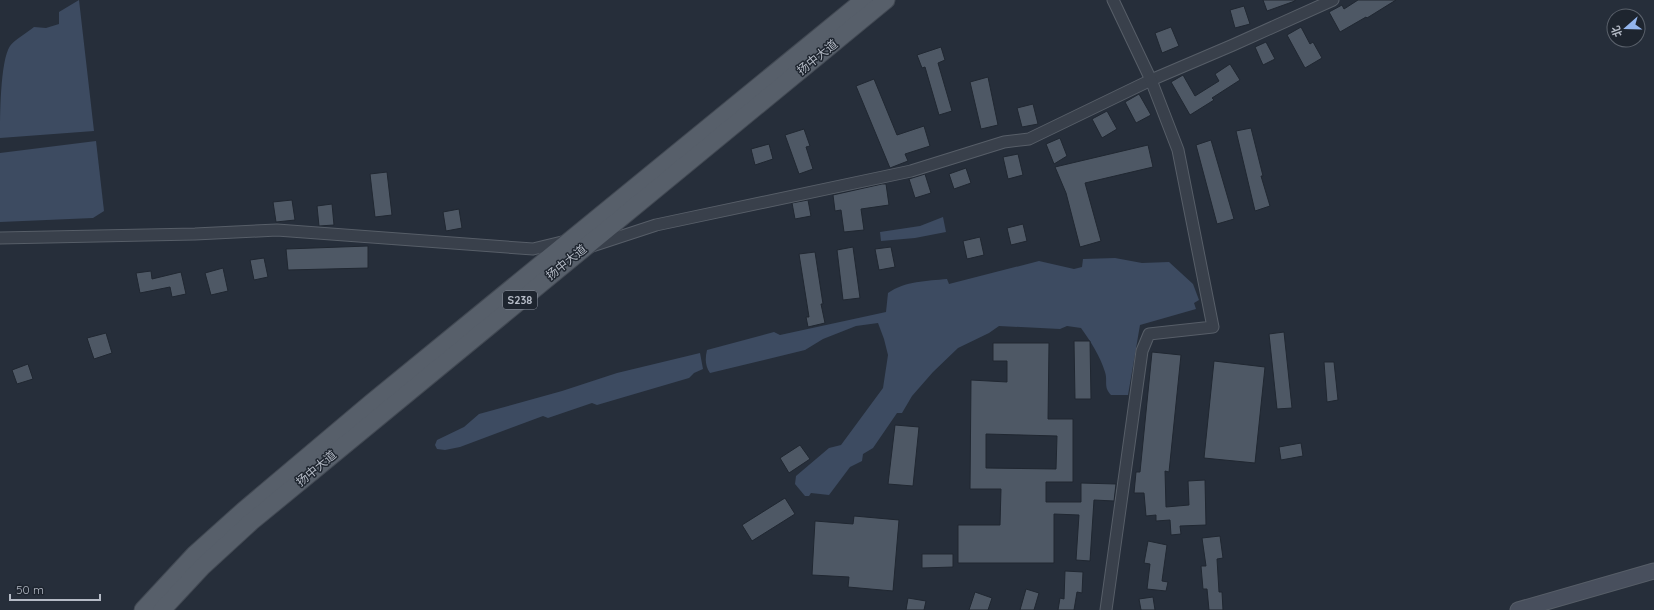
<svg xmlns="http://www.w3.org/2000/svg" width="1654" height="610" font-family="Quicksand,'Noto Sans SC',sans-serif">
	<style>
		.water { fill: #3d4b61 }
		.building { fill: #4e5865; stroke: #202731; fill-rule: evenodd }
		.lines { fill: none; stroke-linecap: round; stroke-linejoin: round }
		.minor-casing { stroke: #575e68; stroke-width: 13 }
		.secondary-casing { stroke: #575e68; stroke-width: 17 }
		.primary-casing { stroke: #424953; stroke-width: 19 }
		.minor { stroke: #39404b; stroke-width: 11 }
		.secondary { stroke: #484f5d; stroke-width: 15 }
		.primary { stroke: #575f6a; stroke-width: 17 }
		.labels { text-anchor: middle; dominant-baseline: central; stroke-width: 3; stroke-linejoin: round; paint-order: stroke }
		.shield { fill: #1e252f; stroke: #888e99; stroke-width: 1 }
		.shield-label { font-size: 11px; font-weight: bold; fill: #b5bbc6 }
		.street-label { font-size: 12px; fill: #b5bbc6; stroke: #1e252f }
	</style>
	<rect width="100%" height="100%" fill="#262e3a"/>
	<!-- water -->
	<g class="water">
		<path d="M79,0L94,131L0,138C0,118 0,61 10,46C14,40 28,32 34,27L46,28L59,24V12Z"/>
		<polygon points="96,141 104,211 93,218 0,222 0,153"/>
		<polygon points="943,217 946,232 915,238 881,241 880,232 920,226"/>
		<path d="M1115,258L1142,263L1169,262L1193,284L1199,300L1194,303L1196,309L1140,325L1128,395H1111C1103,387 1108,381 1105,372C1100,356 1091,342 1081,328L1067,326L1060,329L999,326L989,333L958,348L933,372L912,396L902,413H897L873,448L863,454L862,461L850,467L829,495L811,493L809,496H805L795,484L796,476L829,448L841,445L883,388L888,355L884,339L878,323L856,326L823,339L805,350L710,373C705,366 705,358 707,350L774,332L780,335L886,312L888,293C905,281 927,281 947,279L949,284L1039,261L1074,269L1082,267L1083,259Z"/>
		<polygon points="700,353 703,369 694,373 689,378 597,405 592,403 548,418 543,416 460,447 445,450 437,449 435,445 437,440 464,427 479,414 562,391 617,373"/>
	</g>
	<!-- building -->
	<g class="building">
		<polygon points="1263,0 1295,0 1295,1 1267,11"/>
		<polygon points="1358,0 1396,0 1367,18 1366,17 1340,32 1329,12 1342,5 1344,9"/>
		<polygon points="1244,6 1250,24 1235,28 1230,10"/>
		<polygon points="1171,27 1179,46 1162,53 1155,33"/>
		<polygon points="1301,27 1310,44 1313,42 1322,58 1305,68 1287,35"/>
		<polygon points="1266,42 1275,59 1263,65 1255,47"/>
		<polygon points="941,47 945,60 938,63 952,111 939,115 925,67 922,68 917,55"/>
		<polygon points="1230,64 1240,80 1212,98 1214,100 1190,115 1171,82 1183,75 1195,96 1219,81 1215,74"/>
		<polygon points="988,77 998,125 981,129 970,82"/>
		<polygon points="874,79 897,135 924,126 930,146 905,154 908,161 890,168 856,86"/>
		<polygon points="1139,94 1151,115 1136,123 1125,102"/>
		<polygon points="1033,104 1038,124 1022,127 1017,108"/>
		<polygon points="1107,111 1117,129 1102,138 1092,119"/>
		<polygon points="1251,128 1263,176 1261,176 1270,206 1255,211 1236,131"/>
		<polygon points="804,129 810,146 806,147 813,169 799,174 785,135"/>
		<polygon points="1060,138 1067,156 1054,164 1046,144"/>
		<polygon points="1211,140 1234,219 1217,224 1196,145"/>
		<polygon points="769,144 773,159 755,165 751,149"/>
		<polygon points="1148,145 1153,167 1085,183 1101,241 1080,247 1066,193 1055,167"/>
		<polygon points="1018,154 1023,175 1008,179 1003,157"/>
		<polygon points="966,168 971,183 954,189 949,174"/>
		<polygon points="387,172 392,215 375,217 370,174"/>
		<polygon points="925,174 931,193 915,198 909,179"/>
		<polygon points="882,184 886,184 889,205 861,209 864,230 844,232 841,210 835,211 833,195"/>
		<polygon points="292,200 295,220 276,222 273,202"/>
		<polygon points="808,200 811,216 795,219 792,203"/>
		<polygon points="332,204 334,225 319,226 317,206"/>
		<polygon points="459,209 462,228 446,231 443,212"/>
		<polygon points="1023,224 1027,241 1011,245 1007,228"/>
		<polygon points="980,237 984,255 967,259 963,241"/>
		<polygon points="368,246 368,268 288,270 286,249"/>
		<polygon points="853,247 860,298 843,300 837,250"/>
		<polygon points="891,247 895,267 879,270 875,249"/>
		<polygon points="815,252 823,304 821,304 825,323 808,327 806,317 809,317 799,254"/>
		<polygon points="264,258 268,277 254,280 250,260"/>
		<polygon points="223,268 228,291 211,295 205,273"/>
		<polygon points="151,271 152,279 181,272 186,294 172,297 170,287 140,293 136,273"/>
		<polygon points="1284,332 1292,408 1277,409 1269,334"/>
		<polygon points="106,333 112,353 94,359 87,338"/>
		<polygon points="1074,341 1090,341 1091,399 1075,399"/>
		<path d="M993,343H1049L1048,419H1073V482H1046V502H1081V483L1116,484L1114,501L1094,500L1090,561L1076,560L1079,515L1054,514V563H958V525H1000L1001,489H970L971,380L1007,382V361H993ZM986,434L1057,436L1056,469L986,468Z"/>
		<polygon points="1152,352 1181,355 1169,472 1165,471 1166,507 1189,505 1188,481 1205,480 1206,525 1180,526 1181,534 1171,535 1170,520 1156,521 1156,515 1146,516 1144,493 1134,493 1136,472 1140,472"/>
		<polygon points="1214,361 1265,367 1255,463 1204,458"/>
		<polygon points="1324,362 1334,362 1338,400 1327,402"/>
		<polygon points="28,364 33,379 17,384 12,370"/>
		<polygon points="895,425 919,427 913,486 888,484"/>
		<polygon points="1301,443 1303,456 1281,460 1279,447"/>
		<polygon points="800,445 810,459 789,473 780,458"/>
		<polygon points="785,498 795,514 752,541 742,525"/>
		<polygon points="854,516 899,520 893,591 848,587 849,577 812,575 815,521 853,524"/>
		<polygon points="1220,536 1223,558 1217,559 1219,592 1222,592 1223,610 1209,610 1207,589 1203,589 1201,566 1206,566 1202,538"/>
		<polygon points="1148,541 1167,545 1162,581 1168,582 1166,591 1147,589 1150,564 1144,563"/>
		<polygon points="922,554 953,554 953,567 922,568"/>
		<polygon points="1065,571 1083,572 1082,593 1077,592 1074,610 1058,610 1060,598 1064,599"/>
		<polygon points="1026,589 1039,593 1034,610 1020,610"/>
		<polygon points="975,592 992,598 988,610 969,610"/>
		<polygon points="1153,597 1155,610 1141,610 1139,599"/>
		<polygon points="908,598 926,601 924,610 906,610"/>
	</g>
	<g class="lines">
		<!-- minor casing -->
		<g class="minor-casing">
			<g id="minor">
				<polyline points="0,238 195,234 277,230 533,249 566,241"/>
				<polyline points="592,246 656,225 911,171 1004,142 1029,139 1151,80 1233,45 1333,0"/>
				<polyline points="1106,610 1142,351 1149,334 1213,327 1178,150 1151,80 1113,0"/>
			</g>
		</g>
		<!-- secondary casing -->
		<g class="secondary-casing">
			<polyline id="secondary" points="1518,610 1654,571"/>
		</g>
		<!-- primary casing -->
		<g class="primary-casing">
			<g id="primary">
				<polyline points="143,610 195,554 243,511 371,403 864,0"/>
				<polyline points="162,610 202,567 251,522 886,0"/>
			</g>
		</g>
		<!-- minor -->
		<use href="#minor" class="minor"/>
		<!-- secondary -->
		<use href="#secondary" class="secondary"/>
		<!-- primary -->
		<use href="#primary" class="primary"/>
	</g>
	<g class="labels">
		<!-- shield labels -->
		<rect class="shield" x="503" y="291" width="34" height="18" rx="3"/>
		<g class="shield-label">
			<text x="520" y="300">S238</text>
		</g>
		<!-- street labels -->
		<g class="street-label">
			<text transform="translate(817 57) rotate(-39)">扬中大道</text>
			<text transform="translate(566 262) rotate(-39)">扬中大道</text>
			<text transform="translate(316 468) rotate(-40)">扬中大道</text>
		</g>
	</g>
	<!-- north arrow -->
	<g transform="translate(1626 28) rotate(250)"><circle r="19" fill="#1e252f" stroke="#5a616b"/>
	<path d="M0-3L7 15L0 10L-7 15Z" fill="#93b5ed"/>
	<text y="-6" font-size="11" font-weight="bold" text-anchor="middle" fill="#b5bbc6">北</text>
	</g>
	<!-- scale -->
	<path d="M10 594v6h90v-6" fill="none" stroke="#b5bbc6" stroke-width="2"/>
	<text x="16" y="594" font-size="12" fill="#b5bbc6" stroke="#1e252f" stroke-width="3" paint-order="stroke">50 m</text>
</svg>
